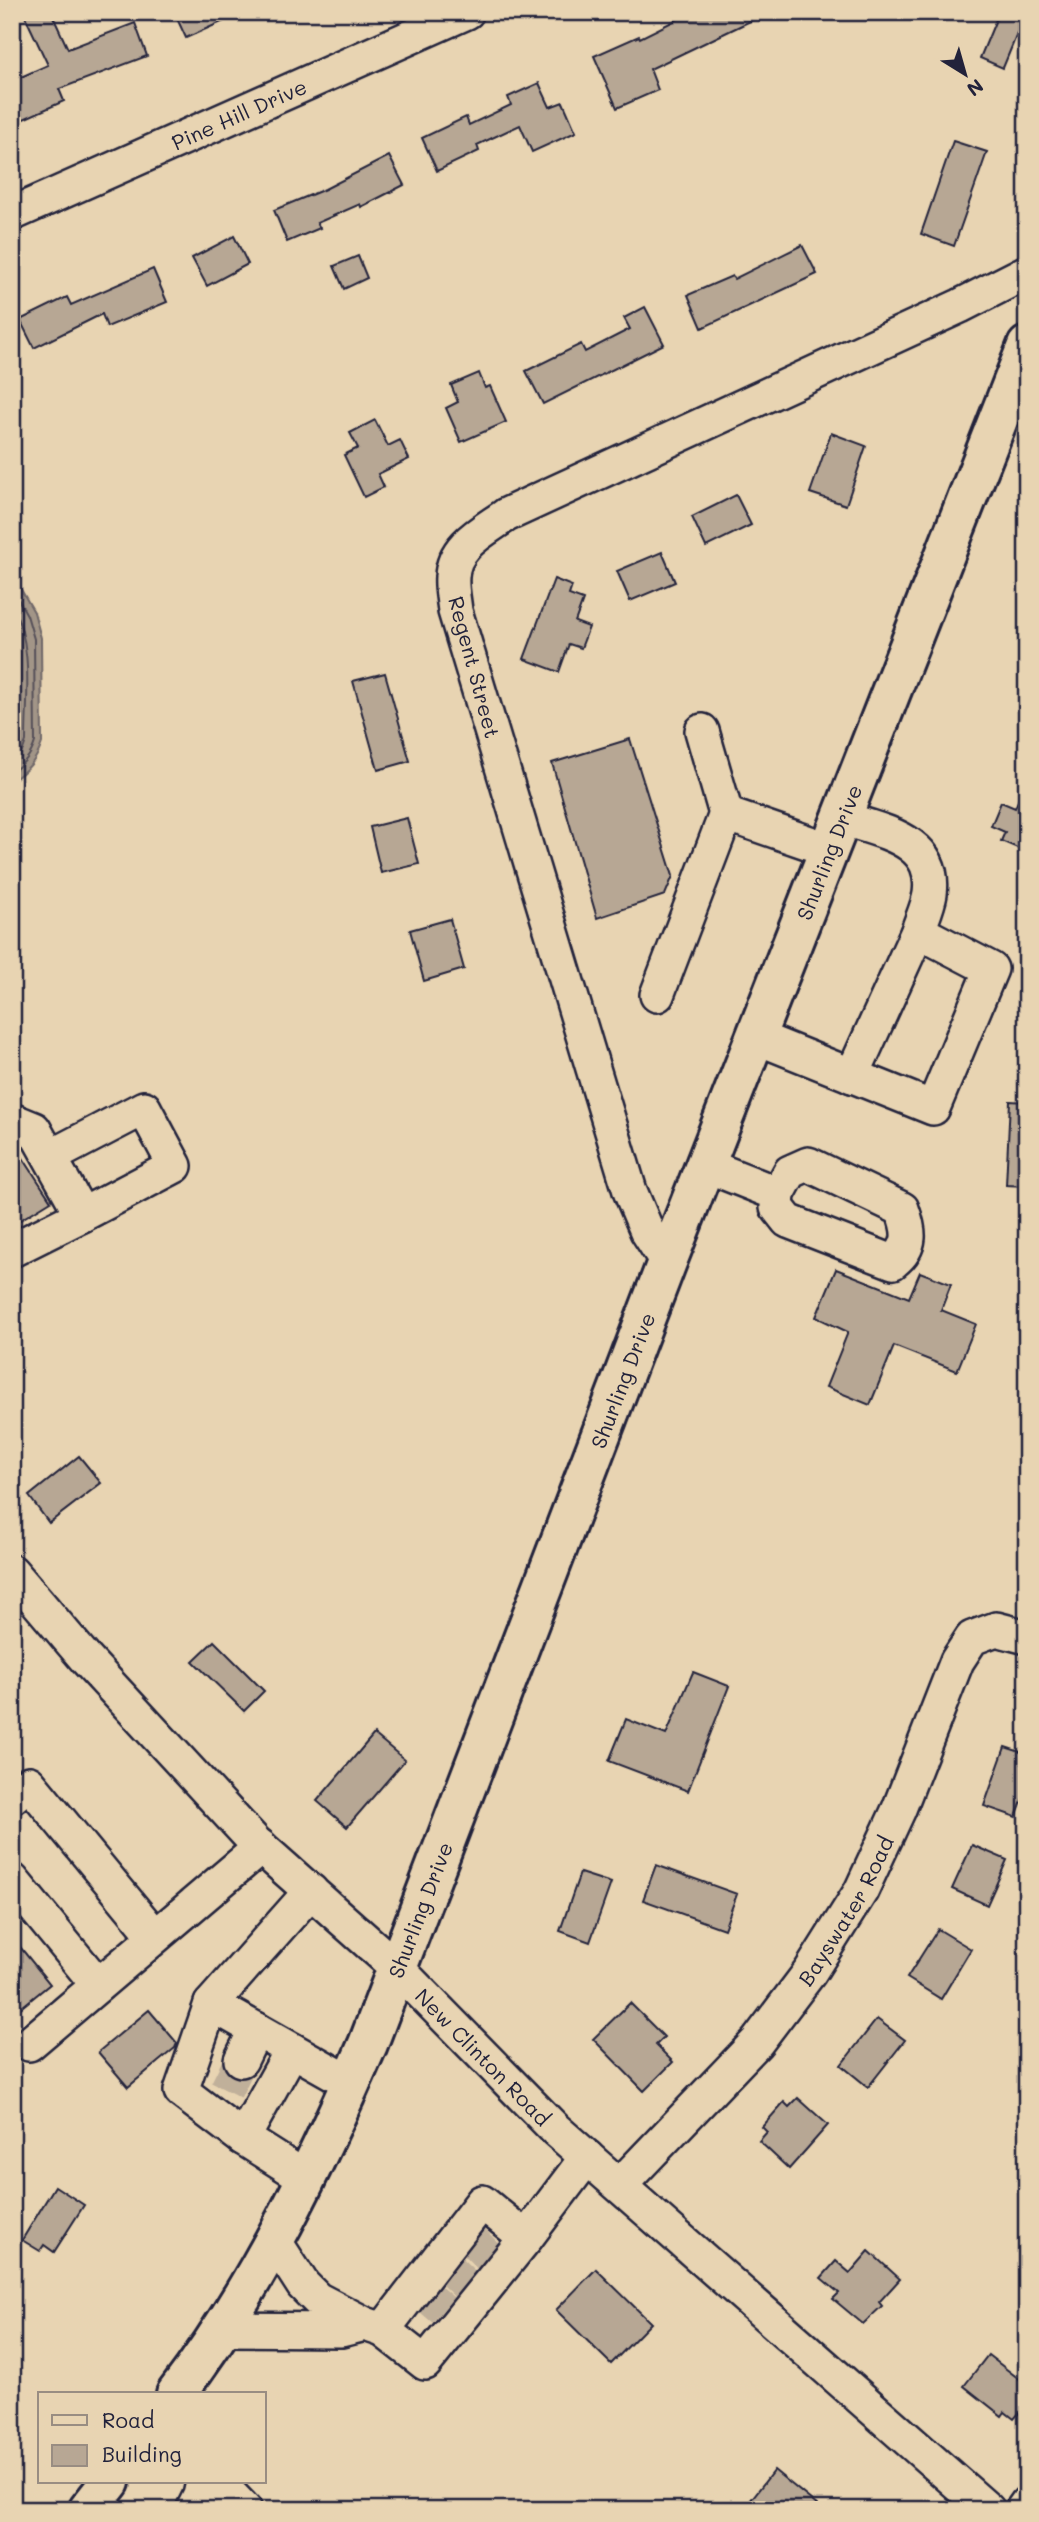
<svg xmlns="http://www.w3.org/2000/svg" width="1039" height="2522" font-family="Mali,sans-serif">
	<style>
		.water { fill: #a29587; stroke: #6f6769; stroke-width: 2 }
		.lines { fill: none; stroke-linecap: round; stroke-linejoin: round }
		.shore { stroke: #555059; stroke-width: 2 }
		.building { fill: #b7a794; stroke: #22223b; stroke-width: 2 }
		.minor-tunnel { stroke: #c0b09a; stroke-width: 33; stroke-dasharray: 33 17; stroke-linecap: butt }
		.minor-casing { stroke: #22223b; stroke-width: 38 }
		.major-casing { stroke: #22223b; stroke-width: 44 }
		.minor { stroke: #e8d4b2; stroke-width: 33 }
		.major { stroke: #e8d4b2; stroke-width: 38 }
		.labels { text-anchor: middle; dominant-baseline: central; stroke-width: 5; stroke-linejoin: round; paint-order: stroke }
		.street-label { font-size: 21px; fill: #22223b; stroke: #e8d4b2 }
	</style>
	<rect width="100%" height="100%" fill="#e8d4b2"/>
	<filter id="ink" filterUnits="userSpaceOnUse"><feTurbulence type="fractalNoise" baseFrequency=".0143" numOctaves="2"/><feDisplacementMap in="SourceGraphic" scale="14" xChannelSelector="R" yChannelSelector="G"/><feConvolveMatrix kernelMatrix="1 2 1 2 8 2 1 2 1" color-interpolation-filters="sRGB"/></filter>
	<g filter="url(#ink)">
		<!-- water -->
		<path class="water" d="M12,574L34,612L41,638L42,743C36,762 27,770 12,781Z"/>
		<g class="lines">
			<!-- shore -->
			<g class="shore">
				<path d="M12,588L27,615L34,639L35,742C31,756 24,763 12,772"/>
				<path d="M12,606C34,645 26,697 26,741L23,750L12,761"/>
				<polyline points="12,632 15,643 16,739 12,747"/>
			</g>
		</g>
		<!-- building -->
		<g class="building">
			<polygon points="23,12 51,12 68,49 135,23 147,56 59,89 64,101 17,122 12,111 12,81 48,65"/>
			<polygon points="174,12 244,12 186,38"/>
			<polygon points="692,12 769,12 650,69 658,90 617,108 594,56 639,36 640,38"/>
			<polygon points="999,12 1026,12 1003,68 980,58"/>
			<polygon points="539,83 550,107 563,102 576,132 532,152 520,125 477,145 479,151 437,171 422,138 466,117 469,125 511,105 508,97"/>
			<polygon points="953,141 987,152 954,246 921,234"/>
			<polygon points="389,156 404,185 361,207 360,204 317,223 320,228 287,242 274,210 325,189"/>
			<polygon points="234,236 248,264 207,286 192,258"/>
			<polygon points="802,245 817,274 702,328 688,295 732,276 734,279"/>
			<polygon points="358,256 367,278 344,289 334,266"/>
			<polygon points="153,269 167,302 107,327 102,314 34,348 20,320 67,297 71,305"/>
			<polygon points="645,307 664,344 543,404 526,371 581,344 585,352 630,329 624,318"/>
			<polygon points="479,373 485,388 490,386 506,422 461,442 446,408 458,402 451,385"/>
			<polygon points="375,420 388,446 400,440 409,459 378,474 384,487 364,497 344,455 358,448 350,433"/>
			<polygon points="831,433 866,446 846,505 810,493"/>
			<polygon points="736,495 751,525 706,547 692,517"/>
			<polygon points="662,552 675,582 630,601 617,571"/>
			<polygon points="554,579 572,586 569,595 583,600 575,622 589,627 581,648 569,644 559,672 524,659"/>
			<polygon points="385,673 410,761 378,770 353,681"/>
			<polygon points="630,739 673,876 665,895 597,918 552,763"/>
			<polygon points="1027,780 1027,852 1001,841 1005,832 991,826 1001,802 1015,808"/>
			<polygon points="407,818 419,864 381,873 370,827"/>
			<polygon points="450,919 464,969 424,981 410,930"/>
			<polygon points="1010,1101 1027,1102 1027,1186 1006,1185"/>
			<polygon points="12,1141 51,1201 12,1225"/>
			<polygon points="836,1269 909,1298 920,1272 951,1284 941,1310 976,1324 957,1371 894,1346 870,1405 826,1387 848,1332 816,1317"/>
			<polygon points="79,1456 101,1483 49,1523 29,1496"/>
			<polygon points="214,1641 264,1691 244,1711 193,1661"/>
			<polygon points="693,1672 729,1686 688,1791 609,1761 626,1719 666,1735"/>
			<polygon points="374,1734 405,1760 347,1827 317,1801"/>
			<polygon points="1005,1747 1027,1754 1027,1787 1016,1817 984,1806"/>
			<polygon points="972,1845 1007,1860 987,1905 952,1889"/>
			<polygon points="656,1865 737,1894 724,1929 643,1900"/>
			<polygon points="580,1873 611,1883 590,1942 560,1931"/>
			<polygon points="938,1929 971,1949 941,1999 907,1978"/>
			<polygon points="12,1937 50,1984 12,2015"/>
			<polygon points="630,2003 664,2037 656,2045 673,2062 644,2091 593,2039"/>
			<polygon points="149,2010 177,2043 175,2048 128,2087 98,2052"/>
			<polygon points="877,2019 905,2040 868,2087 841,2065"/>
			<polygon points="798,2098 828,2125 789,2169 759,2141 767,2132 762,2127 784,2102 789,2107"/>
			<polygon points="55,2186 84,2205 54,2252 44,2245 40,2251 22,2240"/>
			<polygon points="869,2251 900,2279 879,2302 882,2306 863,2324 833,2299 839,2293 821,2278 836,2261 850,2273"/>
			<polygon points="596,2269 651,2323 611,2364 556,2310"/>
			<polygon points="988,2355 1027,2385 1027,2404 1014,2419 1005,2412 1002,2416 964,2386"/>
			<polygon points="774,2470 823,2510 743,2510"/>
		</g>
		<g class="lines">
			<!-- minor-tunnel -->
			<g class="minor-tunnel">
				<polyline points="226,2090 241,2060"/>
				<polyline points="469,2237 490,2258"/>
				<polyline points="446,2266 466,2285"/>
				<polyline points="423,2293 443,2310"/>
			</g>
			<!-- minor casing -->
			<g class="minor-casing">
				<g id="minor">
					<path id="s1" d="M12,214L467,12"/>
					<polyline points="702,731 726,814"/>
					<polyline points="657,995 726,814 830,850"/>
					<path d="M756,1037L933,1108L991,969L918,931C922,919 928,906 930,894C937,839 882,832 842,818"/>
					<polyline points="852,1076 918,931"/>
					<polyline points="12,1120 34,1129 82,1215 175,1166 144,1108 50,1157"/>
					<path d="M705,1165L778,1194L777,1207L788,1221L893,1262C913,1246 910,1231 902,1209L808,1164L790,1172L778,1194"/>
					<polyline points="12,1250 82,1215"/>
					<path d="M667,1262L647,1231L630,1191L455,611C454,600 451,588 452,577C453,545 484,531 506,515L960,306L1027,272"/>
					<path id="s2" d="M12,1572L85,1658L255,1842L397,1968L556,2130L988,2510"/>
					<polyline points="12,1797 29,1783 155,1936"/>
					<polyline points="12,1880 98,1985"/>
					<polyline points="311,1891 211,2004 351,2083"/>
					<polyline points="211,2004 181,2091 243,2138"/>
					<polyline points="29,2044 261,1847"/>
					<polyline points="292,2050 243,2138 306,2178"/>
					<polyline points="241,2060 256,2029"/>
					<path id="s3" d="M620,2185L757,2042L810,1972L861,1891L899,1809L957,1661L972,1638L996,1629L1027,1637"/>
					<polyline points="274,2240 303,2285 317,2299 365,2324 383,2330 425,2363 526,2238 587,2157"/>
					<polyline points="221,2329 341,2330 365,2324"/>
					<polyline points="383,2330 482,2202 526,2238"/>
					<polyline points="218,2482 245,2510"/>
					<polyline points="193,2510 200,2496 203,2482"/>
					<polyline points="1022,2510 1027,2503"/>
				</g>
			</g>
			<!-- major casing -->
			<g class="major-casing">
				<g id="major">
					<path id="s4" d="M176,2394C257,2288 315,2166 368,2044L667,1262L1027,346"/>
					<polyline points="88,2510 110,2482"/>
				</g>
			</g>
			<!-- minor -->
			<use href="#minor" class="minor"/>
			<!-- major -->
			<use href="#major" class="major"/>
		</g>
	</g>
	<g class="labels">
		<!-- street labels -->
		<g class="street-label">
			<text stroke="none"><textPath href="#s1" startOffset="248">Pine Hill Drive</textPath></text>
			<text transform="translate(475 667) rotate(75)">Regent Street</text>
			<text stroke="none"><textPath href="#s4" startOffset="1678">Shurling Drive</textPath></text>
			<text stroke="none"><textPath href="#s4" startOffset="1111">Shurling Drive</textPath></text>
			<text stroke="none"><textPath href="#s3" startOffset="357">Bayswater Road</textPath></text>
			<text stroke="none"><textPath href="#s4" startOffset="544">Shurling Drive</textPath></text>
			<text stroke="none"><textPath href="#s2" startOffset="677">New Clinton Road</textPath></text>
		</g>
	</g>
	<!-- margin -->
	<rect width="1039" height="2522" fill="none" stroke="#e8d4b2" stroke-width="42"/>
	<rect x="21" y="21" width="997" height="2480" fill="none" stroke="#22223b" stroke-width="2.5" filter="url(#ink)"/>
	<!-- legend -->
	<rect x="38" y="2392" width="228" height="91" fill="#e8d4b2" stroke="#998d82" stroke-width="2"/>
	<rect x="52" y="2415" width="35" height="10" fill="#e8d4b2" stroke="#998d82" stroke-width="2"/>
	<text x="102" y="2428" font-size="21" fill="#22223b">Road</text>
	<rect x="52" y="2445" width="35" height="21" fill="#b7a794" stroke="#998d82" stroke-width="2"/>
	<text x="102" y="2462" font-size="21" fill="#22223b">Building</text>
	<!-- north arrow -->
	<g transform="translate(965 74) rotate(143)" stroke="#e8d4b2" stroke-width="5" paint-order="stroke">
	<path d="M0-5L12 26L0 18L-12 26Z" fill="#22223b"/>
	<text y="-10" font-size="19" font-weight="bold" text-anchor="middle" fill="#22223b">N</text>
	</g>
</svg>
